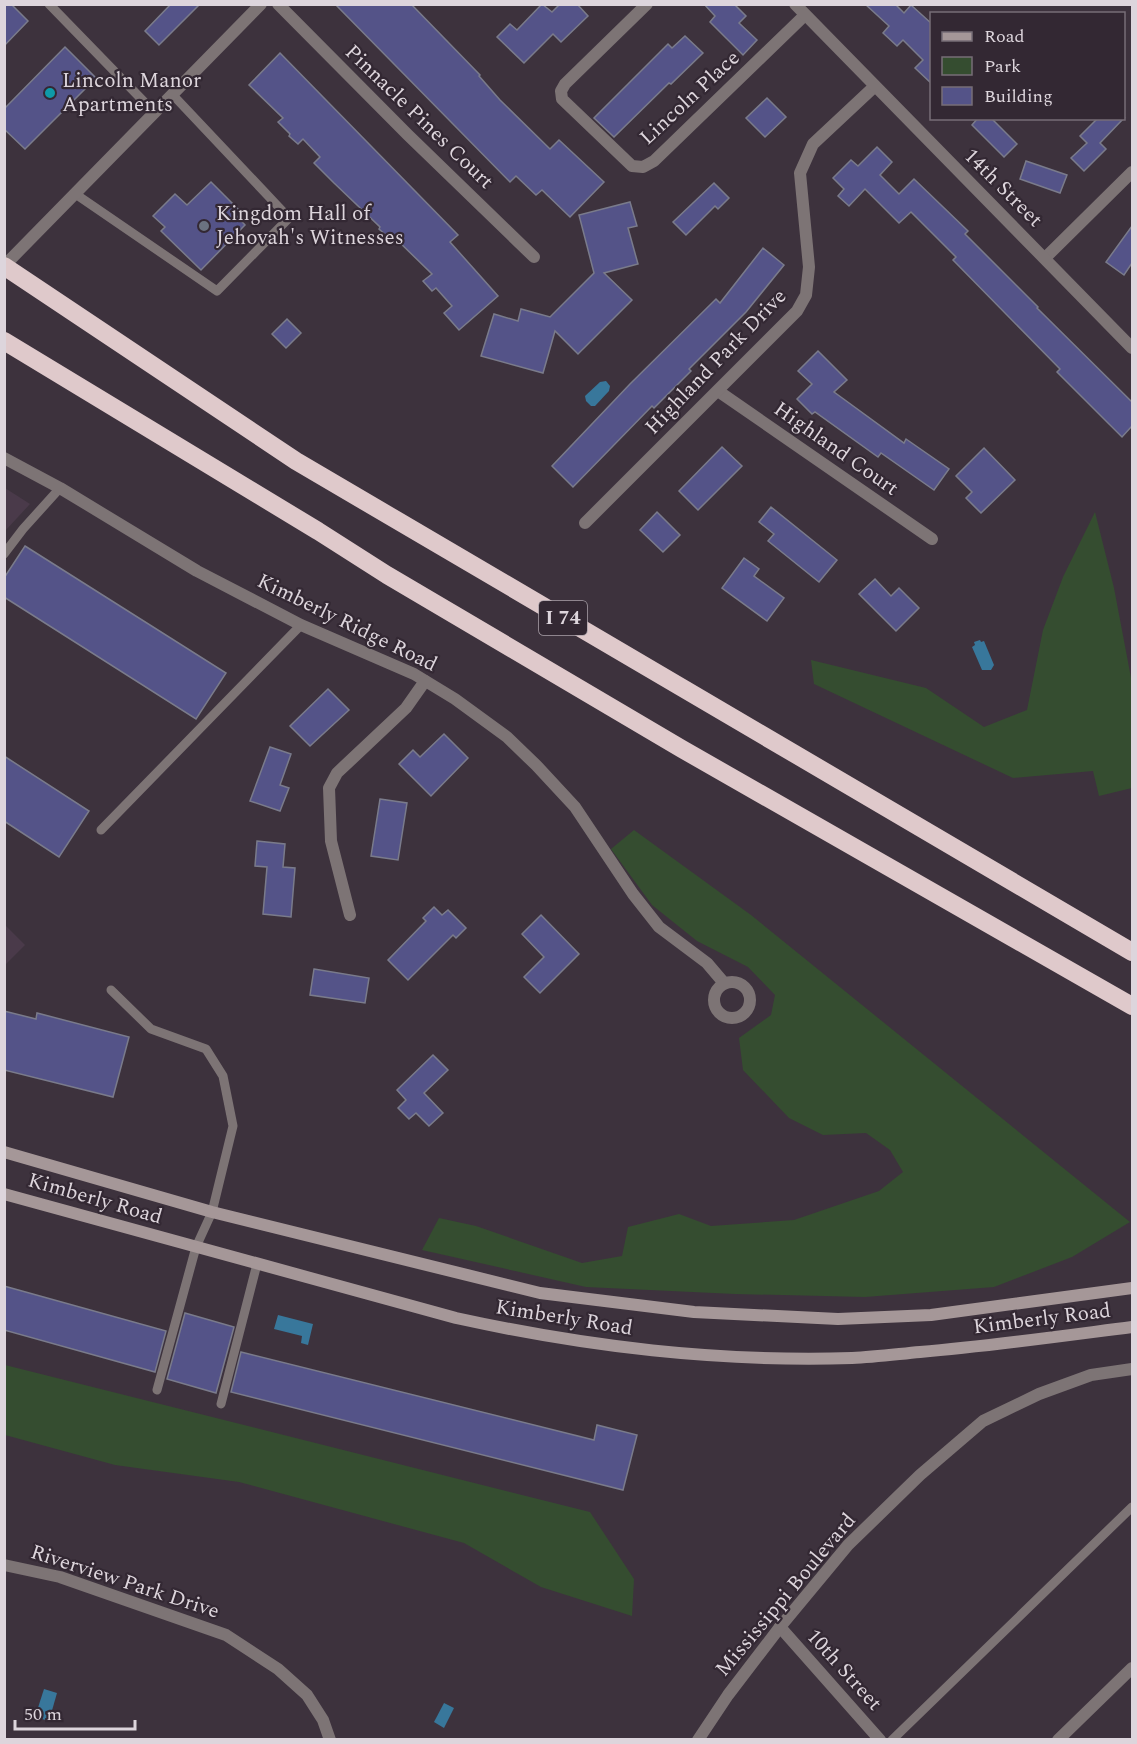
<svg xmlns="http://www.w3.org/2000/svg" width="1137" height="1744" font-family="Spectral,serif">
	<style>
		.built { fill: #4a3a4a }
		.green { fill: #354d30 }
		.water { fill: #38779b }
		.building { fill: #545388; stroke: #7a7b8b; stroke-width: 1.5 }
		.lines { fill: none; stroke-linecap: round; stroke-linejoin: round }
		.service { stroke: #7d7475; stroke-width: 9 }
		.minor { stroke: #7d7475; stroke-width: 12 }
		.tertiary { stroke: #7d7475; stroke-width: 12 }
		.secondary { stroke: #a59798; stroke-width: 12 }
		.motorway { stroke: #dfc9cb; stroke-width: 18 }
		.culture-dot { fill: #0f9aa8; stroke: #332833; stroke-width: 2 }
		.worship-dot { fill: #6b7280; stroke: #332833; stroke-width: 2 }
		.labels { text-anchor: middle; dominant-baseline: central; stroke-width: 4.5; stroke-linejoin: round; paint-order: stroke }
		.shield { fill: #332833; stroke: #aaa1a9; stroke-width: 1.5 }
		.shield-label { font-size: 20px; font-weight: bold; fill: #ddd5dc }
		.poi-label { font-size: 21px; fill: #ddd5dc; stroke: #332833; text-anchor: start }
		.street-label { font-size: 21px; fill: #ddd5dc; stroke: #332833 }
	</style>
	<rect width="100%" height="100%" fill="#3d323d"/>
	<!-- built -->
	<g class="built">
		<polygon points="5,488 30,504 5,531 4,531"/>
		<polygon points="5,925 25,945 5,965 4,965"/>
	</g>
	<!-- green -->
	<g class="green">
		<polygon points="1095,512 1114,588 1132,683 1132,788 1099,796 1093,771 1013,778 814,684 811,660 926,688 984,727 1027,710 1043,630 1063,577"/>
		<polygon points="634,830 751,915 1130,1222 1072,1257 994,1287 865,1297 735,1294 586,1287 422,1250 439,1218 476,1226 582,1263 622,1256 628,1227 679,1214 711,1226 794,1220 879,1191 903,1172 890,1150 866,1133 823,1135 789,1118 743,1070 739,1038 771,1015 775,995 748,967 697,941 652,905 611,849"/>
		<polygon points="5,1365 590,1512 634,1579 632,1616 541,1587 464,1543 239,1482 115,1465 5,1435"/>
	</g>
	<!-- water -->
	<g class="water">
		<polygon points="606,381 610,386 609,391 595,406 591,406 586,401 585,396 600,382"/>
		<polygon points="980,640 981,642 984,641 994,665 991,670 982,670 972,647 975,645 974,642"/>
		<polygon points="278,1315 313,1324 308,1345 301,1343 302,1336 274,1329"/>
		<polygon points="44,1689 57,1693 49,1721 35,1717"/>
		<polygon points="444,1703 454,1708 444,1728 434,1722"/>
	</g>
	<!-- building -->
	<g class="building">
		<polygon points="4,4 11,4 28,21 4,46"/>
		<polygon points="171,4 200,4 159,45 145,31"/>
		<polygon points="335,4 411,4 480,75 479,76 500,100 550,149 559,140 604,182 570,217 542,190 536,195 516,176 510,182"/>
		<polygon points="542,4 552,12 560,4 577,4 588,16 561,42 553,34 524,63 497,37 510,24 517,30"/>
		<polygon points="704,4 734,4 746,16 739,23 757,40 743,55 710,22 715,16"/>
		<polygon points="865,4 895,4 904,13 911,5 932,24 932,84 915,68 923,60 903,40 897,46 883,33 889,26"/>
		<polygon points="685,36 703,53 671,84 669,83 614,137 594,118 668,44 672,48"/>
		<polygon points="65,47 96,78 25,149 4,129 4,109"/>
		<polygon points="280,53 458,235 450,242 498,296 459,330 444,313 452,306 436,288 432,291 423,281 432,274 392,235 389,238 379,229 380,227 334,183 314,163 320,157 303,139 298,144 289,136 290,134 278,122 283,118 249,85"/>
		<polygon points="767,98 786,117 765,137 746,118"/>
		<polygon points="978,118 991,118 1017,144 1004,157 972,125"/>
		<polygon points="1098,118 1124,118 1100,143 1106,149 1084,171 1071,158 1087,143 1080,136"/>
		<polygon points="877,147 892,162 880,175 899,194 914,179 968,231 965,234 1038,307 1037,308 1132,402 1132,426 1122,437 1057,372 1060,369 953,260 956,257 911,212 899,223 865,189 849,206 838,196 844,189 833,178 851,160 858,166"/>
		<polygon points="1026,161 1067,175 1060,193 1020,179"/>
		<polygon points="211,182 238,209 234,213 245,225 201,270 161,231 165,227 153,216 175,194 187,205"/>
		<polygon points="714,183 729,198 718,209 715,206 686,235 673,222"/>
		<polygon points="630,202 637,226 628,228 638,264 604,273 632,300 578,354 555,331 543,373 481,356 494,314 518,321 521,309 550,317 594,273 579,215"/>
		<polygon points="1132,226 1132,263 1124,275 1106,262"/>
		<polygon points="763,248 784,265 746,312 689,369 691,371 654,408 652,406 573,487 552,466 630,384 716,299 720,303"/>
		<polygon points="287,319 301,333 286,348 272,334"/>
		<polygon points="818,351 847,380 834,392 904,443 906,439 949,469 934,490 881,453 878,457 815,412 812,414 797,399 812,384 798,371"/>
		<polygon points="722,447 742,466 698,510 679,491"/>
		<polygon points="984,448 1015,480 981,513 966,498 972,492 956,476"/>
		<polygon points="771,507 837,560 819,582 768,541 774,534 759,522"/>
		<polygon points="657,512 680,535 663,552 640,530"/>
		<polygon points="25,546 226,673 196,719 4,597 4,578"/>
		<polygon points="744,558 759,569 754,576 784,598 767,621 722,588"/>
		<polygon points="875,579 891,596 899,588 919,608 896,631 859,594"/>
		<polygon points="328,689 349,710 310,746 290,726"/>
		<polygon points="444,734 468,758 431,796 399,764 413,750 420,757"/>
		<polygon points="270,747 291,754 280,785 289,788 280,811 250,801"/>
		<polygon points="4,756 89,811 59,857 4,821"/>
		<polygon points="380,799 407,803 398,860 371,856"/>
		<polygon points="257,841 285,844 283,867 295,868 291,917 263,914 267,867 255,866"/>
		<polygon points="434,907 442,915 448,910 466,928 456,938 453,935 408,980 388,960 426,921 423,918"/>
		<polygon points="541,915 579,954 540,993 524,977 544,957 522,934"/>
		<polygon points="314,969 369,978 365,1003 310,995"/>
		<polygon points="4,1011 36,1019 37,1013 129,1037 113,1097 4,1070"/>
		<polygon points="433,1055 448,1070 424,1093 443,1113 429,1126 416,1113 409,1119 398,1108 406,1100 397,1090"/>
		<polygon points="4,1286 166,1331 155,1372 4,1330"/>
		<polygon points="185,1313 234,1327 216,1393 167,1379"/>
		<polygon points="241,1352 594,1440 597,1425 637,1435 623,1490 231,1392"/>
	</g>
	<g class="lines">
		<!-- service -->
		<g class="service">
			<polyline points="49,4 154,112"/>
			<polyline points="74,193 217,291 289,218 172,94"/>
			<polyline points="4,554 23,529 60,488"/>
			<polyline points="101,830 301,625"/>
			<polyline points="111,990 151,1029 206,1049 223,1076 233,1126 212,1212 196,1247 157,1390"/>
			<polyline points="221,1404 257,1264"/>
			<polyline points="892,1740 1132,1507"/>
		</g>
		<!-- minor -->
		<g class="minor">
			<polyline points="278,4 408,135 534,257"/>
			<polyline points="647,4 565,84 561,91 562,99 632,166 643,167 654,161 805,15"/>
			<polyline points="1045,258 1132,172"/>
			<polyline points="718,391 932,539"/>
			<polyline points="4,458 60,488 197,571 301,625 414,674 455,699 507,737 536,765 575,807 633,894 659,927 707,963 724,983"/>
			<polyline points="585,523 797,311 806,295 809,267 800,173 813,144 875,86"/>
			<polyline points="350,915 331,841 329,788 337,773 406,708 425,681"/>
			<circle cx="732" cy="1000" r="18"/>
			<polyline points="4,1565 60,1577 226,1635 278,1669 307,1695 323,1720 330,1740"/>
			<polyline points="780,1627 880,1740"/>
			<polyline points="698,1740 728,1695 780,1627 848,1545 920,1475 983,1421 1039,1394 1091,1375 1132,1369"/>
			<polyline points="1058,1740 1132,1668"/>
		</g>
		<!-- tertiary -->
		<g class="tertiary">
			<polyline points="795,4 1132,348"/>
			<polyline points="4,266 261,4"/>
		</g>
		<!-- secondary -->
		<g class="secondary">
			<polyline points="4,1152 212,1212 540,1293 694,1312 838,1319 931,1315 1132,1288"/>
			<path d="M4,1194L456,1318C589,1347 715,1362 852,1358C875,1357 898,1354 920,1352C991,1346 1062,1336 1132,1327"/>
		</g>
		<!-- motorway -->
		<g class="motorway">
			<polyline points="4,266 296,461 1132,952"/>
			<polyline points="4,341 318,531 387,575 682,749 1132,1006"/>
		</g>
	</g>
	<!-- markers -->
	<circle class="culture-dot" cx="50" cy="93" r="6"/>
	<circle class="worship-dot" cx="204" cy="226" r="6"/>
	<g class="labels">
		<!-- shield labels -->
		<rect class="shield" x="539" y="601" width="48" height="34" rx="4.5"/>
		<g class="shield-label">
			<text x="563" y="618">I 74</text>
		</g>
		<!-- poi labels -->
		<g class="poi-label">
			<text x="62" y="81">Lincoln Manor<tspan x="62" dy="24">Apartments</tspan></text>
			<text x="216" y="214">Kingdom Hall of<tspan x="216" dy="24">Jehovah's Witnesses</tspan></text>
		</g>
		<!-- street labels -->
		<g class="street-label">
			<text transform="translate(690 98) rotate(-43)">Lincoln Place</text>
			<text transform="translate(419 117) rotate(44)">Pinnacle Pines Court</text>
			<text transform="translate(1003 188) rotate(45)">14th Street</text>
			<text transform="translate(716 362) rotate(-46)">Highland Park Drive</text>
			<text transform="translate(836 449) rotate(35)">Highland Court</text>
			<text transform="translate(347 623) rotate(26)">Kimberly Ridge Road</text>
			<text transform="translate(95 1199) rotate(16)">Kimberly Road</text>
			<text transform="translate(564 1318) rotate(9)">Kimberly Road</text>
			<text transform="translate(1042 1319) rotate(-7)">Kimberly Road</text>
			<text transform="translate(125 1582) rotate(18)">Riverview Park Drive</text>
			<text transform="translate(786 1595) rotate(-50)">Mississippi Boulevard</text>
			<text transform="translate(844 1670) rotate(48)">10th Street</text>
		</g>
	</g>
	<!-- border -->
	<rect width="1137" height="1744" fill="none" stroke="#ddd5dc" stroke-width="12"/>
	<!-- legend -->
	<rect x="930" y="12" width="195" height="108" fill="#332833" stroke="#776d77" stroke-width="1.5"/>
	<rect x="942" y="32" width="30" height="9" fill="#a59798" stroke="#776d77" stroke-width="1.5"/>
	<text x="984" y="42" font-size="18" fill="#ddd5dc">Road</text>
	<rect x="942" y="57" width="30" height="18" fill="#354d30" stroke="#776d77" stroke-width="1.5"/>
	<text x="984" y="72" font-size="18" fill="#ddd5dc">Park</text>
	<rect x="942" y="87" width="30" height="18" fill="#545388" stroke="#776d77" stroke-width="1.5"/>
	<text x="984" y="102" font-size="18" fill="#ddd5dc">Building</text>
	<!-- scale -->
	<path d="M15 1720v9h120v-9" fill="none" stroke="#ddd5dc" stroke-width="3"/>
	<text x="24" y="1720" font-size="18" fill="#ddd5dc" stroke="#332833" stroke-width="4.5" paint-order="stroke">50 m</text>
</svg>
